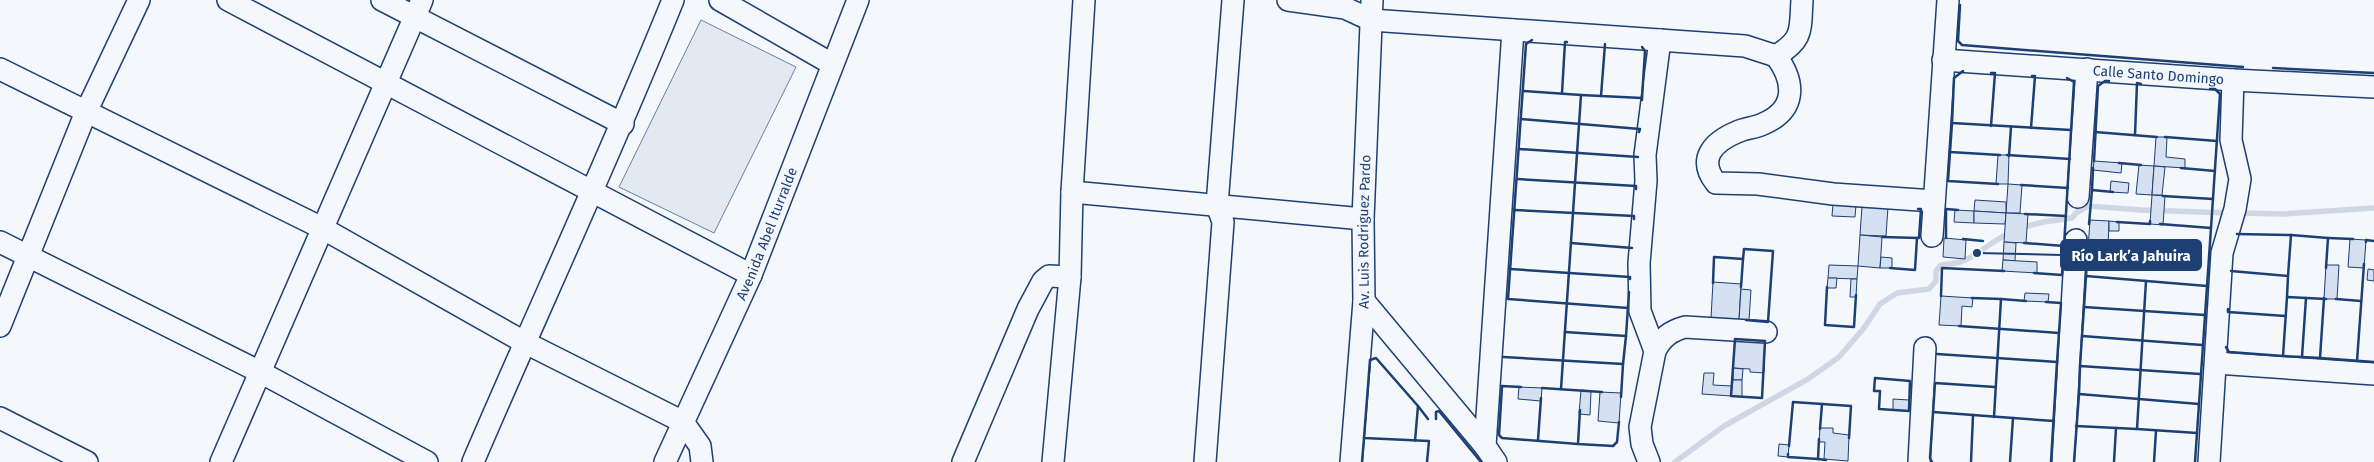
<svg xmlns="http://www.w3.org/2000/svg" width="2374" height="462" font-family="'Fira Sans',sans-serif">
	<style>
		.green { fill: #e3e9f0; stroke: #687fa3 }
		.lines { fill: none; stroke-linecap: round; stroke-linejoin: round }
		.stream { stroke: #cfd7e4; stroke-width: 5.5 }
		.building { fill: #d5e0f0; stroke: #1d3f73 }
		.minor-casing { stroke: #1d3f73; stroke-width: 24 }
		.minor { stroke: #f4f7fb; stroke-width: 21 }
		.wall { stroke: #1d3f73; stroke-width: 2.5 }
		.labels { text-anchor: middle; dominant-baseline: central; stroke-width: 4; stroke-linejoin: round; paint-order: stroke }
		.street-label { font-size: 14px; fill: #1d3f73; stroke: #f4f7fb }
		.leader { fill: none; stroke: #1d3f73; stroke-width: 2 }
		.callout-dot { fill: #1d3f73; stroke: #f4f7fb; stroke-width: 2 }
		.callout { fill: #1d3f73; stroke: #1d3f73; stroke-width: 2 }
		.callout-label { font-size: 15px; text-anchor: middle; font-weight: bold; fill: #fff }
	</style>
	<rect width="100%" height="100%" fill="#f4f7fb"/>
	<!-- green -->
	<polygon class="green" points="701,20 796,67 714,233 619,187"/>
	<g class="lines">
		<!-- stream -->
		<g class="stream">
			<polyline points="2239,213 2283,214 2374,208"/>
			<polyline points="2021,228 2043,222 2072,218 2076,213 2088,206 2141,210 2230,213"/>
			<path d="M1675,462L1724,426L1808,379L1839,357L1864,328L1880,304L1897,293L1929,289L1936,281V271L1941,265C1950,264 1957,264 1965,260C1981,253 1993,240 2010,233"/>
		</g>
	</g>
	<!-- building -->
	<g class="building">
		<polygon points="2156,137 2167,137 2166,157 2185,159 2185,168 2154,166"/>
		<polygon points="1998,155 2009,155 2008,184 1996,184"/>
		<polygon points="2094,161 2122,163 2121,173 2093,170"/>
		<polygon points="2139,165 2154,166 2152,195 2136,194"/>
		<polygon points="2154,166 2165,167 2162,195 2152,195"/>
		<polygon points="2111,181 2129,183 2128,193 2110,192"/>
		<polygon points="2008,184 2022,185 2020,213 2006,213"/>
		<polygon points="2152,195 2165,196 2163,225 2150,224"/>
		<polygon points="1975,200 2006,202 2006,213 1974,211"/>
		<polygon points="1833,204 1856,205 1855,217 1832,216"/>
		<polygon points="1862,206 1888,207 1886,236 1860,235"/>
		<polygon points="1955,210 1974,211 1974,223 1954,222"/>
		<polygon points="1974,211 2006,213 2005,224 1974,223"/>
		<polygon points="2006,213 2028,214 2026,243 2004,242"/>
		<polygon points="2090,220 2109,221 2108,250 2088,249"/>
		<polygon points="2109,221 2119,222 2119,231 2109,231"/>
		<polygon points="1860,235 1882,237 1880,268 1858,266"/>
		<polygon points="1944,238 1966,240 1965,259 1943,257"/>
		<polygon points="2350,239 2366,240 2364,268 2348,267"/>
		<polygon points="2004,242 2016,243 2015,261 2003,260"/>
		<polygon points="1881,257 1892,258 1892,268 1880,268"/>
		<polygon points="2003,260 2037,262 2037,273 2002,271"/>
		<polygon points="1829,265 1858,266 1857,279 1828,278"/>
		<polygon points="2326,265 2339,265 2337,299 2324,299"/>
		<polygon points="2368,269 2374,270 2374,281 2367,280"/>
		<polygon points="1828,278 1837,278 1836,288 1827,288"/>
		<polygon points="1851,279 1857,279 1856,297 1850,297"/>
		<polygon points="1713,282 1741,284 1739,320 1711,318"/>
		<polygon points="1741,289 1751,290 1749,320 1739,320"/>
		<polygon points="2025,293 2049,294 2048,302 2024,301"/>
		<polygon points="1941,296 1973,298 1972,307 1962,306 1961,326 1939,325"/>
		<polygon points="1735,339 1765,341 1764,373 1750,372 1750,369 1733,368"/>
		<polygon points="1733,368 1743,369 1742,380 1733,380"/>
		<polygon points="1704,373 1714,373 1713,385 1732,386 1731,396 1702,394"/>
		<polygon points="1733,380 1742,380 1742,397 1731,396"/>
		<polygon points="1519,387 1542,388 1541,401 1518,399"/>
		<polygon points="1581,390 1591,391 1590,415 1579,414"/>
		<polygon points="1600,392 1621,393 1619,423 1598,421"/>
		<polygon points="1893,399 1909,400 1909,411 1893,410"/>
		<polygon points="1820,428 1833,428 1833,433 1849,435 1848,461 1824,459 1825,442 1819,442"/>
		<polygon points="1779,444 1789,445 1788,457 1778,456"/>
	</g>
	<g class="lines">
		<!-- minor casing -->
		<g class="minor-casing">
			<g id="minor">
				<polyline points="228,0 751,275"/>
				<polyline points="382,0 623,124"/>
				<polyline points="720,0 832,64"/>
				<polyline points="1288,0 1345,8 1371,20 1745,46 1776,56"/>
				<path d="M1802,0C1800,30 1804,39 1776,56C1796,83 1796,110 1763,124C1755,128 1745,128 1737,132C1713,142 1697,159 1716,183L1758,184L1833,194L1934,201"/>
				<path id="s1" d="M1943,60L2233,80L2374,87"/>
				<polyline points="0,69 322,228 524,342 683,422 700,446 702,462"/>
				<polyline points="1072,192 1363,219"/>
				<polyline points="2078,197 2087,69"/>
				<polyline points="1932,236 1948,0"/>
				<polyline points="0,242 260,372 427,462"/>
				<polyline points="1364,301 1485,446 1496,462"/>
				<polyline points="0,326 86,112 139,0"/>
				<path d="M1655,351C1662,337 1671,331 1685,327L1766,332"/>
				<polyline points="2216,363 2374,374"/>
				<polyline points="0,418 87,462"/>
				<polyline points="1485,446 1513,30"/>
				<polyline points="221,462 422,0"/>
				<path d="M473,462C539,308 610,156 673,0"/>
				<path id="s2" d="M665,462L751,275L858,0"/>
				<polyline points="963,462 1028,309 1043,281 1049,276 1070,277"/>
				<polyline points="1053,462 1070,277 1072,192 1084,0"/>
				<polyline points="1205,462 1223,222 1217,205 1233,0"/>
				<path id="s3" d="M1351,462L1364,301L1363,219L1372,0"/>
				<polyline points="1649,462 1642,444 1640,427 1655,351 1640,311 1639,263 1646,181 1645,155 1660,40"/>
				<polyline points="1919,462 1925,348"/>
				<polyline points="2063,462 2076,240"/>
				<polyline points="2209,462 2222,253 2235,209 2240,179 2231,140 2233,80"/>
			</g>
		</g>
		<!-- minor -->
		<use href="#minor" class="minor"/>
		<!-- wall -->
		<g class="wall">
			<polyline points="1960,5 1958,41 1962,45 2243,67"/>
			<polyline points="1532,40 1526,44 1508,299 1628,308"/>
			<polyline points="1605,44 1601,96 1642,98 1642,100"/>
			<polyline points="1642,47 1645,51 1642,98"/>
			<polyline points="2273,68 2374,73"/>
			<polyline points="1963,71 1954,78 1952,123 2071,130"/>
			<polyline points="1991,73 1995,73 1991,126"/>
			<polyline points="2210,89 2215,89 2220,94 2211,228"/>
			<polyline points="1523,91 1581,95 1561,389"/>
			<polyline points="1562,93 1565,42 1567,42"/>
			<polyline points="1581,95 1601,96"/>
			<polyline points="1521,119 1640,129 1639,132"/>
			<polyline points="1952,123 1950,152 2000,155"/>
			<polyline points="2031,128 2035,76 2032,76"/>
			<polyline points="2095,132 2157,137"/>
			<polyline points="2135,135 2137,83 2141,84"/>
			<polyline points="2165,137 2217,141"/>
			<polyline points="1519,149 1638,157"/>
			<polyline points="1950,152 1948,181 1998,184"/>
			<polyline points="2007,155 2070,159"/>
			<polyline points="2009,156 2011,127"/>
			<polyline points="2094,161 2098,86 2105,81 2109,81"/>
			<polyline points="2119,163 2141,165"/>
			<polyline points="2181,168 2215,171"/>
			<polyline points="1517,179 1636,186 1636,189"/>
			<polyline points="2021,185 2068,188"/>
			<polyline points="2092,190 2093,168"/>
			<polyline points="2163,196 2213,199"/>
			<polyline points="1514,210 1634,216 1634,219"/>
			<polyline points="2025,214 2066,216"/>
			<polyline points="2117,222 2150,224 2150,221"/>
			<polyline points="2089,224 2092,190 2113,192"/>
			<polyline points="2237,234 2291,235 2288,276"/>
			<polyline points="2291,235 2328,238 2326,268"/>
			<polyline points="1882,237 1919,238 1921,209 1918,209"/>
			<polyline points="1946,238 1946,209 1958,210"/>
			<polyline points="2328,238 2353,239"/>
			<polyline points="1963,239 1983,241"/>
			<polyline points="2366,242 2366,240 2374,241"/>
			<polyline points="1571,243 1632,248"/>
			<polyline points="2024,243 2064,246 2062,275 2034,273"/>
			<polyline points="2064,246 2074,82 2067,78"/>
			<polyline points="1743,259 1744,249 1773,251 1768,322 1746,320"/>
			<polyline points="1890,268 1915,270 1917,238"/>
			<polyline points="1510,269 1630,277 1630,279"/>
			<polyline points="2231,271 2288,276 2287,297"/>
			<polyline points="2086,276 2088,246"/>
			<polyline points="1713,283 1714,257 1743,259 1741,287"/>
			<polyline points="1827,287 1825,325 1854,327 1856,295"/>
			<polyline points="1941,296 1942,268 2004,271"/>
			<polyline points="1972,298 2001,299 1994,417"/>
			<polyline points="2001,299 2026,301"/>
			<polyline points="2336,299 2361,301"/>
			<polyline points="2046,302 2061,303 2057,362"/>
			<polyline points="2084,307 2086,276 2207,286"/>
			<polyline points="2228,309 2228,312 2285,316"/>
			<polyline points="1959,326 2059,333"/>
			<polyline points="1565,332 1626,336 1623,364"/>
			<polyline points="1626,336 1629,292"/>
			<polyline points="2082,336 2084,307 2205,315"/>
			<polygon points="1735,339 1765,341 1762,398 1731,396"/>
			<polyline points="2226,347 2229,352 2283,356 2287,297 2326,299"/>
			<polyline points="1937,354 2057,362 2051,462"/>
			<polyline points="2283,356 2302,357 2306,298"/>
			<polyline points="1503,357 1623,364 1621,397"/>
			<polyline points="2302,357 2320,358 2324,298"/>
			<polyline points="2320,358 2374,362"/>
			<polyline points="2357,361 2364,264"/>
			<polyline points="2080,366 2082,336 2202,345"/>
			<polygon points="1875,378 1910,381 1909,411 1879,409 1880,391 1874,391"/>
			<polyline points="1521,387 1502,386 1499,435 1502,438 1578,444"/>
			<polyline points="1542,388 1602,392"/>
			<polyline points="2079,394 2080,366 2200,374"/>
			<polyline points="1418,406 1428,419"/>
			<polyline points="1580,410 1578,444 1613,446 1617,442 1619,422"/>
			<polyline points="1933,412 1973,415 1971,462"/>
			<polyline points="1973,415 2013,418 2010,462"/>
			<polyline points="2013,418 2054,421"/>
			<polyline points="1436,419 1436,412 1439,411 1481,462"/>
			<polyline points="2076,426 2137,429 2146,281"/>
			<polyline points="1820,429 1822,404"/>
			<polyline points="2137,429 2197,433 2211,228 2160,224"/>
			<polyline points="1819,439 1818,459 1826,460"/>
			<polyline points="1538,440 1541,398"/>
			<polyline points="1415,441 1418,406 1376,358 1370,360 1364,438 1429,441 1427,462"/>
			<polyline points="1789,446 1793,402 1851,406 1849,438"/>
			<polyline points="1788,454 1788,457 1818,459"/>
			<polyline points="1362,462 1364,438"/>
			<polyline points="1932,462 1930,458 1935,383 1995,387"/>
			<polyline points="2074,462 2079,394 2199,404"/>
			<polyline points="2114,462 2116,428"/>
			<polyline points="2154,462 2156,431"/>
			<polyline points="2195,462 2197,433"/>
		</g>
	</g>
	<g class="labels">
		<!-- street labels -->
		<g class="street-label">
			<text stroke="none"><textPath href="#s1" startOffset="216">Calle Santo Domingo</textPath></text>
			<text stroke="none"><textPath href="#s3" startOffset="231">Av. Luis Rodriguez Pardo</textPath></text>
			<text stroke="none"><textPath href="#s2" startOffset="250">Avenida Abel Iturralde</textPath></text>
		</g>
	</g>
	<!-- callouts -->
	<path class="leader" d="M1977 253L2061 255"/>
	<circle class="callout-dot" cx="1977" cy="253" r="5"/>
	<rect class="callout" x="2061" y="240" width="140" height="30" rx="5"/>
	<g class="callout-label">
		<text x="2131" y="261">Río Lark’a Jahuira</text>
	</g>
</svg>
